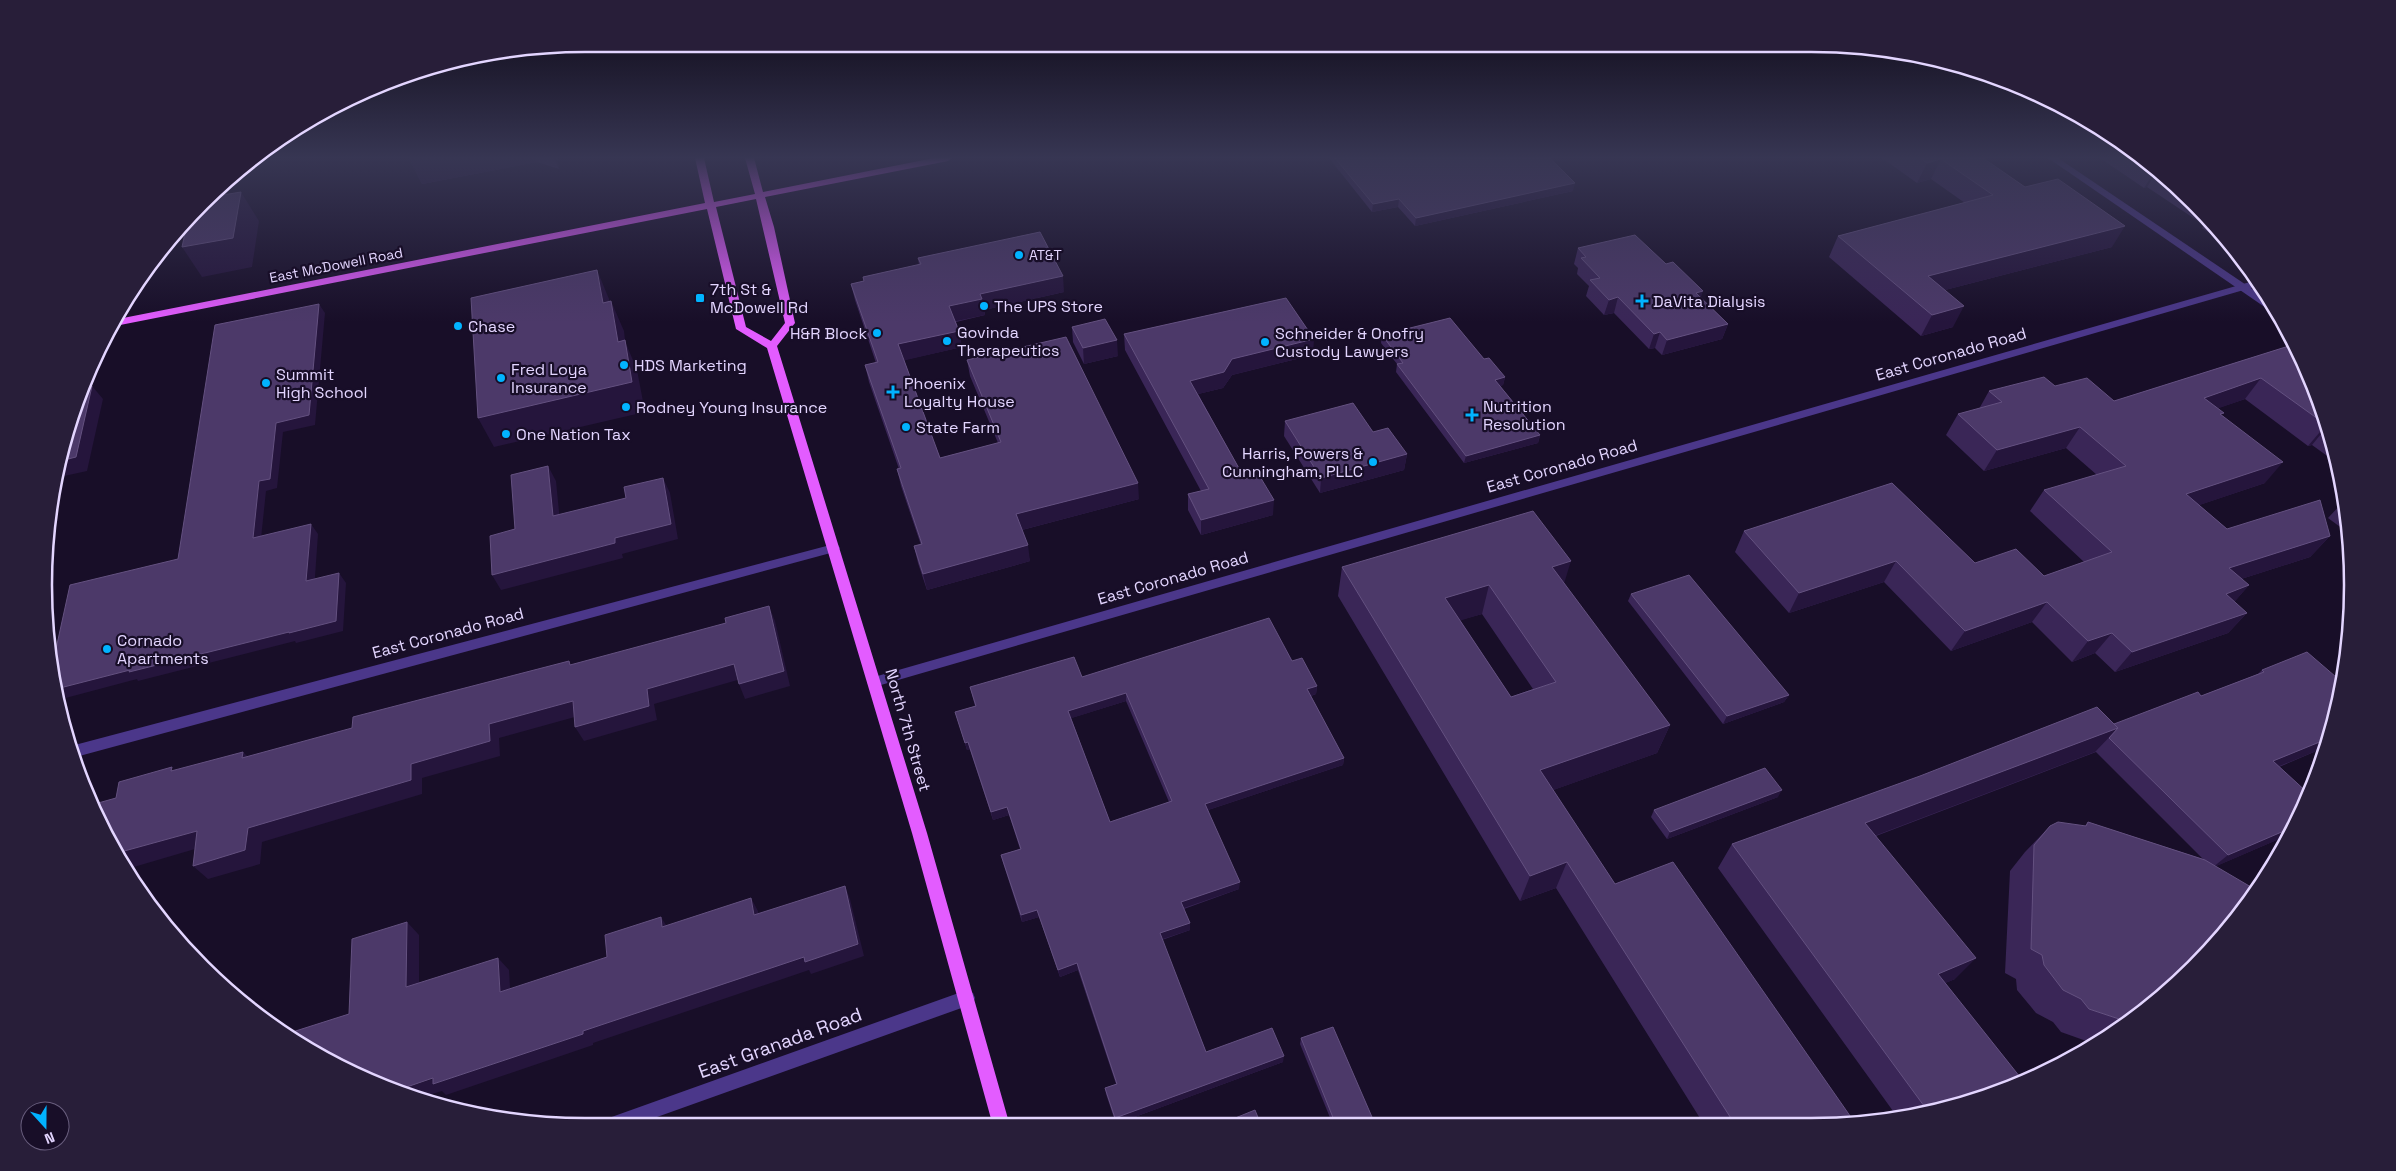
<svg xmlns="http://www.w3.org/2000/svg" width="2396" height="1171" font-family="'Space Grotesk',sans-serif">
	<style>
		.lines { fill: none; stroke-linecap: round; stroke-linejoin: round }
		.minor { fill: #4b378a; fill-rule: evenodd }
		.tertiary { fill: #4b378a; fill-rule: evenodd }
		.primary { fill: #e35cff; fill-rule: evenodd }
		.wall { fill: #3a2657; fill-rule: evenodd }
		.shaded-wall { fill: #25153c }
		.building { fill: #4c3969; stroke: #645180; fill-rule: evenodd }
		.poi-dot { fill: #01b3ff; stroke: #180e28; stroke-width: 2 }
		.labels { text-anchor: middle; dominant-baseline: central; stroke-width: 4.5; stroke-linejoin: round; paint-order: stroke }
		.far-poi-label { font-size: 14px; fill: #e3d5ff; stroke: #180e28; text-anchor: start }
		.far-street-label { font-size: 14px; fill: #e3d5ff; stroke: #180e28 }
		.poi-label { font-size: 16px; fill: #e3d5ff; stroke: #180e28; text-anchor: start }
		.street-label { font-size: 16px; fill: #e3d5ff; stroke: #180e28 }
		.near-street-label { font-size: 19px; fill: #e3d5ff; stroke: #180e28 }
		.rim { fill: none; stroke: #e3d5ff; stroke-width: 2.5 }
	</style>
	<rect width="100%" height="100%" fill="#180e28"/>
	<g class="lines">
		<!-- minor -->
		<g class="minor">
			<polygon points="2257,280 2261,285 874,687 869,686 867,682 869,678 874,677"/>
			<polygon points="834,544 838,545 840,548 838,551 72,758 69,747 71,746"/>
			<polygon points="967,990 973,993 975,998 973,1003 967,1006 629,1127 598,1127 600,1121 606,1119"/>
		</g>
		<!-- tertiary -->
		<polygon class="tertiary" points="2048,158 2058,158 2270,301 2275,311 2269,310"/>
		<!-- primary -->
		<path class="primary" d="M695,158H704L714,202L755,194L745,158H754L763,192L934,158H952L948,161L765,197L774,227L795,323L777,346L927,833L1010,1126H993L912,833L767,348L736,329L707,209L110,327L113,320L705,203ZM756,199L785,323L771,341L746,327L716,207Z"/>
	</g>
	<!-- wall -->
	<g class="wall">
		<polygon points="409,158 557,158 559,169 537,162 422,184"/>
		<polygon points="1329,158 1550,158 1573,191 1415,226 1398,207 1372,212"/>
		<polygon points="1882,158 1983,158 2112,247 1945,290 1953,327 1921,336 1829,257 1838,236 1965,203 1931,179 1917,183"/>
		<polygon points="2100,158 2140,158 2194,203 2230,247 2202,228 2204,225 2147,187 2144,188"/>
		<polygon points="1578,248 1701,298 1728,324 1722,339 1662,355 1655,348 1649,349 1614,313 1604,315 1586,296 1589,286 1577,274 1578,268 1574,264"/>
		<polygon points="918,258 1064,292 984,310 985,315 956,322 962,347 904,360 940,458 998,443 970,376 967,360 1139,499 1022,530 1030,561 927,590 918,563 914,546 921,545 901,486 897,469 899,469 869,382 865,365 876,363 855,300 851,284 864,281 863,277 919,265"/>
		<polygon points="1072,327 1118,356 1084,364 1073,342"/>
		<polygon points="1124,334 1313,355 1232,375 1223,388 1198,394 1245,479 1273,515 1201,535 1188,510 1188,494 1201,491 1125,350"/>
		<polygon points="1382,335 1484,359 1505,377 1503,385 1500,386 1540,435 1538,443 1464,463 1396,372 1397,364 1381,343"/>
		<polygon points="2292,345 2311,378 2337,463 2312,445 2308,446 2245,399 2218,408 2222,416 2265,483 2199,505 2227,529 2330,536 2310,557 2241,579 2249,585 2234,602 2247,613 2228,633 2115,672 2095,653 2072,662 2032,622 1951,651 1884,582 1789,613 1735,552 1744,531 1975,563 2044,576 2084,562 2030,511 2044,490 2097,475 2066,448 1984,471 1946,435 1958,414 1979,409 1989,391 2055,386 2114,401"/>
		<polygon points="1285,421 1373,432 1407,454 1404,470 1320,493 1284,436"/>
		<polygon points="2344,501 2347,532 2328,518"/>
		<path d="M1342,567L1564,584L1670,725L1657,753L1553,790L1615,884L1855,1123H1703L1556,888L1520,901L1338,596ZM1482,614L1533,689L1511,697L1460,620Z"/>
		<polygon points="1631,594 1789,695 1784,702 1723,724 1628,601"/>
		<path d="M1292,661L1317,686L1316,694L1311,696L1344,758L1343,765L1208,810L1239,889L1184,909L1190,930L1162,940L1206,1052L1283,1062L1116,1124L1106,1094L1105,1088L1116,1084L1078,970L1060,977L1039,917L1022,922L1003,863L1001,855L1020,849L1009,815L993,820L970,750H967L955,712L975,706L970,687L1082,677ZM1126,701L1169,802L1110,822L1071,718Z"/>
		<polygon points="2262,670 2342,691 2324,751 2321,749 2279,767 2310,795 2286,836 2216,866 2141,1015 2092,1043 2061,1032 2053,1022 2036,1013 2017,990 2016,979 2005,973 2010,871 2025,852 2050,826 2085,826 2088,822 2203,859 2096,752 1876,836 1955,979 1945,983 2018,1086 1898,1118 1718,868 1732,844 2114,724 2201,696 2258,674"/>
		<polygon points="1778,797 1667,839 1651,817 1654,810"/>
		<polygon points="1301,1038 1375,1124 1333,1125 1300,1044"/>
	</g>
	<!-- shaded-wall -->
	<g class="shaded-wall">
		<polygon points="409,158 535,158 537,162 422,184"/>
		<polygon points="554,158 557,158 559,169"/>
		<polygon points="1941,159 1931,179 1917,183 1927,163"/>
		<polygon points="2156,173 2147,187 2144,188 2153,174"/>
		<polygon points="1575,183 1573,191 1415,226 1416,218"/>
		<polygon points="241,192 259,221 252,267 202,277 182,247"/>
		<polygon points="1399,199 1398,207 1372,212 1373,204"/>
		<polygon points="2125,226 2112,247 1918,297 1928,276"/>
		<polygon points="153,263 150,277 142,278"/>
		<polygon points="597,270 609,299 615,332 603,303"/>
		<polygon points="1063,276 1064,292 984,310 985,315 952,322 949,306 980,294"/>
		<polygon points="1703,291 1698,306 1696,293"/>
		<polygon points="1618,297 1614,313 1604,315 1609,300"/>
		<polygon points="611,301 624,331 625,341 637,370 645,412 494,447 478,418 618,342"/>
		<polygon points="319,304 325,313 315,425 283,432 277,488 266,491 260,548 253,538 259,481 276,423"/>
		<polygon points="1964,306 1953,327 1921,336 1932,315"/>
		<polygon points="1728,324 1722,339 1662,355 1667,340"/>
		<polygon points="959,331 962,347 902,361 898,344"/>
		<polygon points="1660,332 1655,348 1649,349 1654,334"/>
		<polygon points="1314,339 1313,355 1232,375 1223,388 1190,396 1190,381 1232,359"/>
		<polygon points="1117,340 1118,356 1084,364 1083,348"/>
		<polygon points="1505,377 1503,385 1494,388 1495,380"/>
		<polygon points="2261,378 2245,399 2188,419 2204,398"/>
		<polygon points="92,386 103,399 87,471 55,478 60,461"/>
		<polygon points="2325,426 2326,428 2312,445 2308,446"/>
		<polygon points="2080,427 2066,448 1984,471 1997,450"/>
		<polygon points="1540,435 1538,443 1464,463 1466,456"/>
		<polygon points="1407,454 1404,470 1320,493 1321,478"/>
		<polygon points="2283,462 2265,483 2170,515 2186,494"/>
		<polygon points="548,466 556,481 561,532 553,516"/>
		<polygon points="663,478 670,493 678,539 622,554 623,558 501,590 492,575 615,538"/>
		<polygon points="1138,483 1139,499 1018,531 1016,514"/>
		<polygon points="1274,500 1273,515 1201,535 1201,520"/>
		<polygon points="311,524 318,534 314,591 306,581"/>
		<polygon points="2330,536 2310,557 2210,589 2229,568"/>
		<polygon points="1028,545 1030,561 927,590 923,574"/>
		<polygon points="1571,561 1562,590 1552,567"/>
		<polygon points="1896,561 1884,582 1789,613 1799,593"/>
		<polygon points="339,573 346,583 343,631 296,643 295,641 138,681 137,679 58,700 56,689 130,670 289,632"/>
		<polygon points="1489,585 1482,614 1439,627 1445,598"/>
		<polygon points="2249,585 2231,606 2226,594"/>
		<polygon points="2047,602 2032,622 1951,651 1965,631"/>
		<polygon points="769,606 775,621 790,686 745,699 739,684"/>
		<polygon points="2247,613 2228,633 2115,672 2132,652"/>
		<polygon points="2112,633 2095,653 2072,662 2088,641"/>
		<polygon points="734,664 741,679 654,704 657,720 584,741 575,727 647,689"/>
		<polygon points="1317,686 1316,694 1307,697 1307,689"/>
		<polygon points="1126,693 1126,701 1069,719 1068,711"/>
		<polygon points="1789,695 1784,702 1723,724 1727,716"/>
		<polygon points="573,701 582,715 499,738 500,756 422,778 422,794 262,842 260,864 208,879 193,866 248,828 411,764 489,724"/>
		<polygon points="1670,725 1657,753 1531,798 1540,770"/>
		<polygon points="2118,728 2095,752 1848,846 1865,823"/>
		<polygon points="2327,739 2325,746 2321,749 2258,775 2273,761"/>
		<polygon points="968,742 970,750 967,750 965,743"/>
		<polygon points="243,752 257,766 242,758"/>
		<polygon points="1344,758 1343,765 1205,811 1205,804"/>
		<polygon points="1782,790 1778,797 1667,839 1670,832"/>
		<polygon points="1007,807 1009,815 993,820 991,812"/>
		<polygon points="2291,828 2286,836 2212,868 2228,855"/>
		<polygon points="197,831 212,844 127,869 117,853"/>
		<polygon points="1567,862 1556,888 1520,901 1530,876"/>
		<polygon points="1240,882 1239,889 1181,909 1181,902"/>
		<polygon points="845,886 850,899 864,956 811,974 809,970 593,1043 593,1045 446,1095 442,1091 419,1098 395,1091 583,1031"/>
		<polygon points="751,898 758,911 761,928 754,915"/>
		<polygon points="1037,910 1039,917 1022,922 1021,915"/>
		<polygon points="661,917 669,930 662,927"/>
		<polygon points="407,922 419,935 419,999 406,987"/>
		<polygon points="1190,923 1190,930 1160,940 1160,933"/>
		<polygon points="498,958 509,970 511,1004 500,992"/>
		<polygon points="1976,958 1955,979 1918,995 1938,974"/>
		<polygon points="1077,963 1078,970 1060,977 1058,970"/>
		<polygon points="1284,1056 1283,1062 1116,1124 1115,1118"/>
	</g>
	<!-- building -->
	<g class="building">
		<polygon points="1335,158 1550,158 1575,183 1416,218 1399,199 1373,204"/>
		<polygon points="1920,158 1983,158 2025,187 2058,179 2125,226 1928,276 1964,306 1932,315 1838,236 1993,195 1941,159 1927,163"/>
		<polygon points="2129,158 2140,158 2169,182 2156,173 2153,174"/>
		<polygon points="241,192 233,238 182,247 188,219 211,197"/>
		<polygon points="1040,232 1063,276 980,294 982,299 949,306 959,331 898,344 940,458 1001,442 967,360 1066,337 1138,483 1016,514 1028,545 923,574 914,546 922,544 897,469 901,468 865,365 878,362 851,284 864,281 863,277 921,264 918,258"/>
		<polygon points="1635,235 1666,264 1673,262 1703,291 1696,293 1728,324 1667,340 1660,332 1654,334 1618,297 1609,300 1590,280 1600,278 1581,258 1586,257 1578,248"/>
		<polygon points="597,270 603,303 611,301 618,342 625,340 632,382 478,418 471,298"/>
		<polygon points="1286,298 1314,339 1232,359 1224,372 1190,381 1245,479 1259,475 1274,500 1201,520 1188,494 1209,489 1124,334"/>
		<polygon points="319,304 309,415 276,423 270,479 259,481 253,538 311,524 306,581 339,573 336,621 289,633 289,632 129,672 130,670 56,689 49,659 54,658 70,585 178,559 215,325"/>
		<polygon points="1450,318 1484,359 1489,358 1505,377 1495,380 1540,435 1466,456 1397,364 1403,363 1382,335"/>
		<polygon points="1105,319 1117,340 1083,348 1072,327"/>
		<polygon points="2292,345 2294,347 2311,378 2325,424 2261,378 2204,398 2224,413 2220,414 2283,462 2186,494 2227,529 2320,500 2330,536 2229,568 2249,585 2226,594 2247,613 2132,652 2112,633 2088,641 2047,602 1965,631 1896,561 1799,593 1744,531 1892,483 1975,563 2016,549 2044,576 2112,552 2044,490 2126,466 2080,427 1997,450 1958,414 2002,402 1989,391 2044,377 2055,386 2087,378 2114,401"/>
		<polygon points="92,386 76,457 60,461 82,388"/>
		<polygon points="1353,403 1373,432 1388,428 1407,454 1321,478 1285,421"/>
		<polygon points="548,466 553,516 626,498 624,487 663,478 671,524 615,538 615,543 492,575 490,536 515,529 511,475"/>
		<path d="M1533,511L1571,561L1552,567L1670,725L1540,770L1615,884L1673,862L1855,1123H1734L1567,862L1530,876L1342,567ZM1489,585L1556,682L1511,697L1445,598Z"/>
		<polygon points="1689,575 1789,695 1727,716 1631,594"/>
		<polygon points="769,606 784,671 739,684 734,664 647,689 649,706 575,727 573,701 489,724 490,741 411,764 411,780 248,828 245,850 193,866 197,831 117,853 100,825 91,805 116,798 119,782 172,767 171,771 243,752 242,758 352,728 353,717 569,661 570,665 726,623 725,618"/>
		<path d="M1269,618L1292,661L1302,658L1317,686L1307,689L1344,758L1205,804L1240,882L1181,902L1190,923L1160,933L1206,1052L1272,1028L1284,1056L1115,1118L1105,1088L1117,1084L1077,963L1058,970L1037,910L1021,915L1001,855L1021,849L1007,807L991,812L968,742L965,743L955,712L976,706L970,687L1074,657L1082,677ZM1126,693L1172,801L1110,822L1068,711Z"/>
		<polygon points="2307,652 2343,683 2342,691 2327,739 2273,761 2310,795 2291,828 2228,855 2109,738 2118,728 2114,724 2198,692 2201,696 2264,672 2262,670"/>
		<polygon points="2097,707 2118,728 1865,823 1976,958 1938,974 2024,1082 2018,1086 1927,1110 1732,844 1920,776"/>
		<polygon points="1765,768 1782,790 1670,832 1654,810"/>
		<polygon points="2058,822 2086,826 2088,822 2205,860 2251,887 2254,891 2240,915 2141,1015 2128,1022 2089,1009 2081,999 2063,990 2044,965 2042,955 2031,949 2034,845 2050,826"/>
		<polygon points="845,886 858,944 805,962 804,957 583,1031 583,1034 433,1084 433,1078 395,1091 378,1086 283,1035 349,1014 352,939 407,922 406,987 498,958 500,992 607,957 605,935 661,917 662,927 751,898 754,915"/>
		<polygon points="1333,1027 1375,1124 1336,1125 1301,1038"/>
		<polygon points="1255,1110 1261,1125 1218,1125"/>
	</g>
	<!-- sky -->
	<linearGradient id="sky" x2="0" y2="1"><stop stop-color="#0d0816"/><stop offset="0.49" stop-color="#373653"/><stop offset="1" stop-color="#373653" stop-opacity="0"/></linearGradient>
	<rect width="2396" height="322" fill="url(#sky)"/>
	<!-- markers -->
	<g class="poi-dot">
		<circle cx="1019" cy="255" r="5"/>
		<rect x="695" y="293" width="10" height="10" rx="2.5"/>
		<path d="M1639.5 293.5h5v5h5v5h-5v5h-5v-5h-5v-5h5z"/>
		<circle cx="984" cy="306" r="5"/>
		<circle cx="458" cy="326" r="5"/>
		<circle cx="877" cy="333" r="5"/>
		<circle cx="947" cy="341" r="5"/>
		<circle cx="1265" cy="342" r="5"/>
		<circle cx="624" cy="365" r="5"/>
		<circle cx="501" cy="378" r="5"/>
		<circle cx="266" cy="383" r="5"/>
		<path d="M890.5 384.5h5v5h5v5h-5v5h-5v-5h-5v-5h5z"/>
		<circle cx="626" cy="407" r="5"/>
		<path d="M1469.5 407.5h5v5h5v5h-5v5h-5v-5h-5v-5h5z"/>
		<circle cx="906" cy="427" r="5"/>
		<circle cx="506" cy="434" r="5"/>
		<circle cx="1373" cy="462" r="5"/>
		<circle cx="107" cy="649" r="5"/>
	</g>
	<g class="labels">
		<!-- far-poi labels -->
		<g class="far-poi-label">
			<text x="1029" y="255">AT&amp;T</text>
		</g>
		<!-- far-street labels -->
		<g class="far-street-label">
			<text transform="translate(336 265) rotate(-11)">East McDowell Road</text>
		</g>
		<!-- poi labels -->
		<g class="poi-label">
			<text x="710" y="289">7th St &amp;<tspan x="710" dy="18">McDowell Rd</tspan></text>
			<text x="1653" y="301">DaVita Dialysis</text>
			<text x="994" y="306">The UPS Store</text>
			<text x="468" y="326">Chase</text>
			<text x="957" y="332">Govinda<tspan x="957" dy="18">Therapeutics</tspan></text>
			<text x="867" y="333" text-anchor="end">H&amp;R Block</text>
			<text x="1275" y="333">Schneider &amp; Onofry<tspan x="1275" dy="18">Custody Lawyers</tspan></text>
			<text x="634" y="365">HDS Marketing</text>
			<text x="511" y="369">Fred Loya<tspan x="511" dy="18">Insurance</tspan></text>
			<text x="276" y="374">Summit<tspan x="276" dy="18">High School</tspan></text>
			<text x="904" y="383">Phoenix<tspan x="904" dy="18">Loyalty House</tspan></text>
			<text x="1483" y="406">Nutrition<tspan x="1483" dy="18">Resolution</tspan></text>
			<text x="636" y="407">Rodney Young Insurance</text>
			<text x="916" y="427">State Farm</text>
			<text x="516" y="434">One Nation Tax</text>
			<text x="1363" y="453" text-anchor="end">Harris, Powers &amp;<tspan x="1363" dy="18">Cunningham, PLLC</tspan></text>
			<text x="117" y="640">Cornado<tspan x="117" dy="18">Apartments</tspan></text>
		</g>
		<!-- street labels -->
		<g class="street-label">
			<text transform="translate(1951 354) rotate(-16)">East Coronado Road</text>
			<text transform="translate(1562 466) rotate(-16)">East Coronado Road</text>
			<text transform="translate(1173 578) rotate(-16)">East Coronado Road</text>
			<text transform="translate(448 633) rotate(-15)">East Coronado Road</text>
			<text transform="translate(908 730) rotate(74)">North 7th Street</text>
		</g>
		<!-- near-street labels -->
		<g class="near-street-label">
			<text transform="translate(780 1043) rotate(-20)">East Granada Road</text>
		</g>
	</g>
	<!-- crop -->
	<path d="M0 0H2396V1171H0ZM585 52H1811A533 533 0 0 1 2344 585V585A533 533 0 0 1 1811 1118H585A533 533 0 0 1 52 585V585A533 533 0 0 1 585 52Z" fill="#281e39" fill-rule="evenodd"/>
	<path class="rim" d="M585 52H1811A533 533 0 0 1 2344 585V585A533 533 0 0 1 1811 1118H585A533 533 0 0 1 52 585V585A533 533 0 0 1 585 52Z"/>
	<!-- north arrow -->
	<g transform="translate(45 1126) rotate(159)"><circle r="24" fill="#180e28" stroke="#695e7e"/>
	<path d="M0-4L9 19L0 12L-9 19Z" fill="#01b3ff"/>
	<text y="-8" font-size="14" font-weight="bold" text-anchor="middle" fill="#e3d5ff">N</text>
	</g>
</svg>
